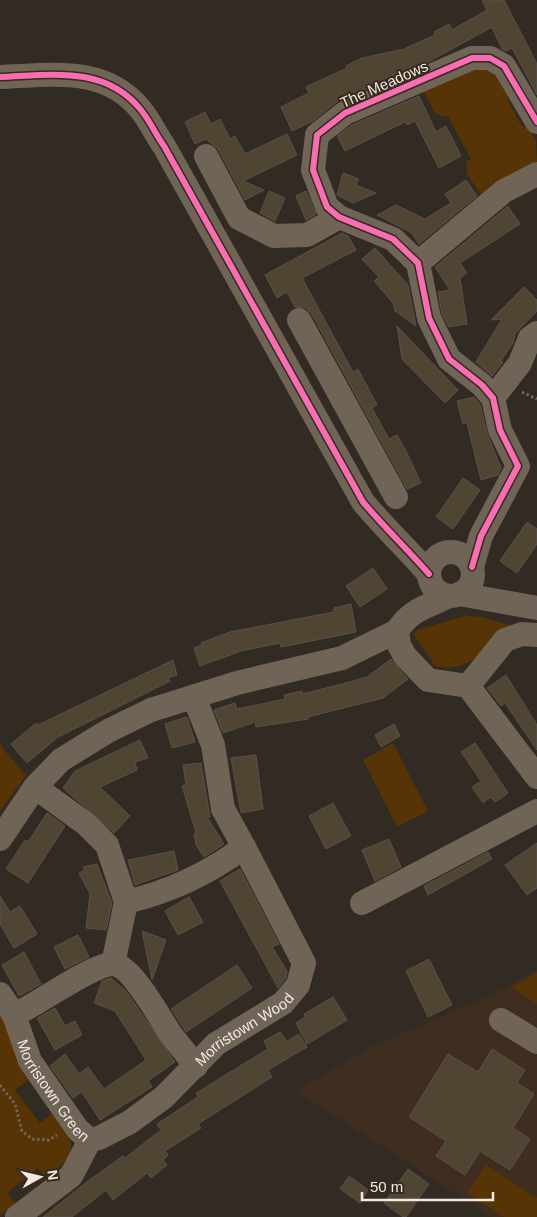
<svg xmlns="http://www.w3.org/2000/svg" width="537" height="1217" font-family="Arial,sans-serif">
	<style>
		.built { fill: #3f2e1f }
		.green { fill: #563405 }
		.building { fill: #504433; stroke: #57524c }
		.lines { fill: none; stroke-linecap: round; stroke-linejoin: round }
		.path { stroke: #6e655b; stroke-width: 3; stroke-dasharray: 2.5 2.5; stroke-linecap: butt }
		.minor { stroke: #706457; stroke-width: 24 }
		.cycleway-casing { stroke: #372b1e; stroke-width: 9 }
		.cycleway { stroke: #f96db3; stroke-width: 6 }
		.labels { text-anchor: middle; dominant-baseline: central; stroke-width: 4; stroke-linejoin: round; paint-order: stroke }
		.street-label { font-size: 15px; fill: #f2eae2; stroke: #372b1e }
	</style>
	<rect width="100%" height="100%" fill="#312b24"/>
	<!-- built -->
	<polygon class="built" points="537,969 537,1217 492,1217 296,1091 369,1048 496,993"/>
	<!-- green -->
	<g class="green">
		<polygon points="469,65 490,65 509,91 507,98 521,125 530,130 536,141 537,162 484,199 467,174 466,162 471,159 448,116 444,117 435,113 421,87"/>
		<path d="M465,616L482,617L513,626C490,647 469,674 435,666L414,635L417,630Z"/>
		<polygon points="0,742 4,750 26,775 0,811"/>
		<polygon points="393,743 428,811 397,827 363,760"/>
		<polygon points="537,972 537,1004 512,987"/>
		<path d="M0,1014C14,1035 13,1058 28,1080L15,1090L40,1123L52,1114C78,1147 79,1150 47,1178L38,1168L7,1193L15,1203L0,1215Z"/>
		<polygon points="486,1165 537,1198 537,1217 504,1217 467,1193"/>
	</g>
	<!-- building -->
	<g class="building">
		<polygon points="482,0 504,0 537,64 537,95 512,48 506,51 502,49 492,27 426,63 370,84 372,87 339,100 313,121 292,131 281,107 309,93 306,87 347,68 346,66 362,58 404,49 435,35 434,32 449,24 452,30 487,10"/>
		<polygon points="419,96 436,132 446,126 461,156 439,168 415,121 407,125 405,122 345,151 337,136 352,125"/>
		<polygon points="205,112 211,124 220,119 230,139 235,136 245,154 287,134 297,155 243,181 264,190 245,200 218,149 206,139 195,144 185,122"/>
		<polygon points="343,173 359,179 356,185 376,193 353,203 337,195"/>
		<polygon points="466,180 477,196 419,244 412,233 377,215 396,205 425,219 451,203 445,194"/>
		<polygon points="269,191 285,198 275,221 260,213"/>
		<polygon points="306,191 316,214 306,220 296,196"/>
		<polygon points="508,206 520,224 460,263 467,273 460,278 467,324 449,327 442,314 438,292 450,290 435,267"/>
		<polygon points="342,233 348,236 356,250 302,278 353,372 358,369 367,386 377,405 372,408 389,439 397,435 407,453 421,483 407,489 311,313 306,308 295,307 287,292 277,298 265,275"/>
		<polygon points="375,248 408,285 416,326 395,311 393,303 374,281 379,277 362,259"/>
		<polygon points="524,287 537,300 537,311 515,334 513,343 501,361 503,362 492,376 476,362 502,319 491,320"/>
		<polygon points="397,326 458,390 445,403 402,359"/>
		<polygon points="474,397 480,404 487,433 501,468 498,475 481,480 467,423 463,424 457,401"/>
		<polygon points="463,478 480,490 453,529 436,517"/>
		<polygon points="527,522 537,529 537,544 517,573 500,561"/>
		<polygon points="373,568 387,589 360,607 346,586"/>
		<polygon points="351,604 356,632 281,647 280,643 241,651 200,666 194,648 202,645 201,643 230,632 334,612 334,608"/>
		<polygon points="391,659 408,679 383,698 308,717 308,719 256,727 255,722 223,733 214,710 235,703 237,709 285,699 284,695 302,691 302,694 342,684 367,677"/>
		<polygon points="173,660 177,675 168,678 170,681 58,737 27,763 11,744 36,723 38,725"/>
		<polygon points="506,675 537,725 537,750 505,703 501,706 487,688"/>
		<polygon points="187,717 195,742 172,748 165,724"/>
		<polygon points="394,724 400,736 381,747 375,735"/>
		<polygon points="140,740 148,758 135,762 137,770 100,787 130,816 114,833 63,788 75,771"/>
		<polygon points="475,743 508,793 495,802 491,797 483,803 472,787 481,781 461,752"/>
		<polygon points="256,755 263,809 241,813 231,758"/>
		<polygon points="201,763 210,817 207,817 224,844 204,857 196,845 194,834 196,833 182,786 186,784 183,765"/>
		<polygon points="333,803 351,836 326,849 309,816"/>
		<polygon points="47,813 65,826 28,883 6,869 25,840 28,842"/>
		<polygon points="389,839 401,867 375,881 362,850"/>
		<polygon points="537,843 537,888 527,895 505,865"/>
		<polygon points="174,851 178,870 135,885 128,860"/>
		<polygon points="488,852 492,859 428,895 424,886"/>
		<polygon points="97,864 112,903 106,930 86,928 90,894 79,873 85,870 83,867"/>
		<polygon points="240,869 279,944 272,947 287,971 286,978 278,988 220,881"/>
		<polygon points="0,896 10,912 20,906 37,934 14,948 0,924"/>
		<polygon points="189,897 203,922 178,935 165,911"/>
		<polygon points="142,931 166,940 152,980"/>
		<polygon points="78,935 89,957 65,969 54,947"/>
		<polygon points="24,952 41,984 19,996 2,965"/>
		<polygon points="429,959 452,1005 428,1017 406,971"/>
		<polygon points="237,965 252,988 186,1032 171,1009"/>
		<polygon points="111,978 126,991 175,1062 148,1081 152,1087 100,1120 82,1092 73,1098 50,1066 65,1054 79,1074 88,1067 104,1089 146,1060 115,1011 94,1003 102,981"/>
		<polygon points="333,997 347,1020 307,1044 296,1023 305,1017 304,1014"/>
		<polygon points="55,1008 65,1026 75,1021 82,1035 55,1050 37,1018"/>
		<polygon points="280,1032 287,1041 299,1034 307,1047 268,1070 272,1077 198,1124 201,1128 165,1151 168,1155 163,1160 167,1165 151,1178 147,1173 113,1200 106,1190 72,1217 43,1217 88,1181 123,1156 125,1158 161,1130 157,1124 198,1097 196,1093 268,1049 264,1041"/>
		<polygon points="492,1049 525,1070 517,1083 534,1094 513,1128 530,1139 510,1170 480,1151 465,1175 436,1156 446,1141 409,1117 448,1054 478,1072"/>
		<polygon points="408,1169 429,1184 406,1217 403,1217 384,1203"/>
		<polygon points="349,1176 368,1190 360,1203 340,1189"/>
	</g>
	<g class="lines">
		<!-- path -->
		<g class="path">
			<polyline points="522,392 537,399"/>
			<polyline points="0,1085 15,1104 22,1131 32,1139 49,1140 57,1135"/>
		</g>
		<!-- minor -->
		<g class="minor">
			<path d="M0,77C51,75 105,65 141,110C150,121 156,135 164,146L363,502C384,527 407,549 429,574"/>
			<polyline points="206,156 239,218 274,236 307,235 339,217"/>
			<polyline points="418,263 504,191 537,174"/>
			<polyline points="299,320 396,497"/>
			<polyline points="493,398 520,363 530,338 537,333"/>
			<circle cx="451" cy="574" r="22"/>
			<polyline points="472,567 481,536 518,466 500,430 493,398 482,385 449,359 429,318 418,263 393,239 339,217 327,207 313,170 317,135 345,113 472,58 490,58 504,66 537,122"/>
			<polyline points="459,594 537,608"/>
			<path d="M449,596C427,607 411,609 397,631L399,645L405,656L428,680L468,686L537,777"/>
			<polyline points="468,686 505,640 522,634 537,635"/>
			<path d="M35,787L86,824L107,845L126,902C169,892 208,874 244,847L223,809L213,745L194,697"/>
			<polyline points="0,839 35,787 61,760 108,731 151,710 237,683 342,658 397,631"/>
			<polyline points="362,903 537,811"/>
			<polyline points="113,964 126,902"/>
			<path id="s1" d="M0,994L14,1015L30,1061L78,1130L90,1140"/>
			<path d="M14,1015C37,1005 91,965 112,964C132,964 161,1021 172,1036C180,1046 188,1056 196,1066"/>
			<polyline points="501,1020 537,1042"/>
			<path id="s2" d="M90,1140L99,1138L130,1122L164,1097L216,1044L283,1003L298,985L304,963L244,847"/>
			<polyline points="17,1217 71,1176 90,1140"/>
		</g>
		<!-- cycleway casing -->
		<g class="cycleway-casing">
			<g id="cycleway">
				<path d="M0,77C51,75 105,65 141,110C150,121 156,135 164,146L363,502C384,527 407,549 429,574"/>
				<polyline points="472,567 481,536 518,466 500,430 493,398 482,385 449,359 429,318 418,263 393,239 339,217 327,207 313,170 317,135 345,113 472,58 490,58 504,66 537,122"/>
			</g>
		</g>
		<!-- cycleway -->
		<use href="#cycleway" class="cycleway"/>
	</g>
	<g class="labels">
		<!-- street labels -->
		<g class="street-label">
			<text transform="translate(384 84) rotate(-24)">The Meadows</text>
			<text stroke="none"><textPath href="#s2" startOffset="192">Morristown Wood</textPath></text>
			<text stroke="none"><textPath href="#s1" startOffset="111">Morristown Green</textPath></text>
		</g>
	</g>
	<!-- north arrow -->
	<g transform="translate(40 1177) rotate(82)" stroke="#372b1e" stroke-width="4" paint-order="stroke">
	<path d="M0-4L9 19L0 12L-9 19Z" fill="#f2eae2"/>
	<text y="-8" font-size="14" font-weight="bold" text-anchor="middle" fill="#f2eae2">N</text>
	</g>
	<!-- scale -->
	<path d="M362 1192v8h131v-8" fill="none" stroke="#f2eae2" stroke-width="2.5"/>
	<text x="370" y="1192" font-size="15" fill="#f2eae2" stroke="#372b1e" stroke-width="4" paint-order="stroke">50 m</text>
</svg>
